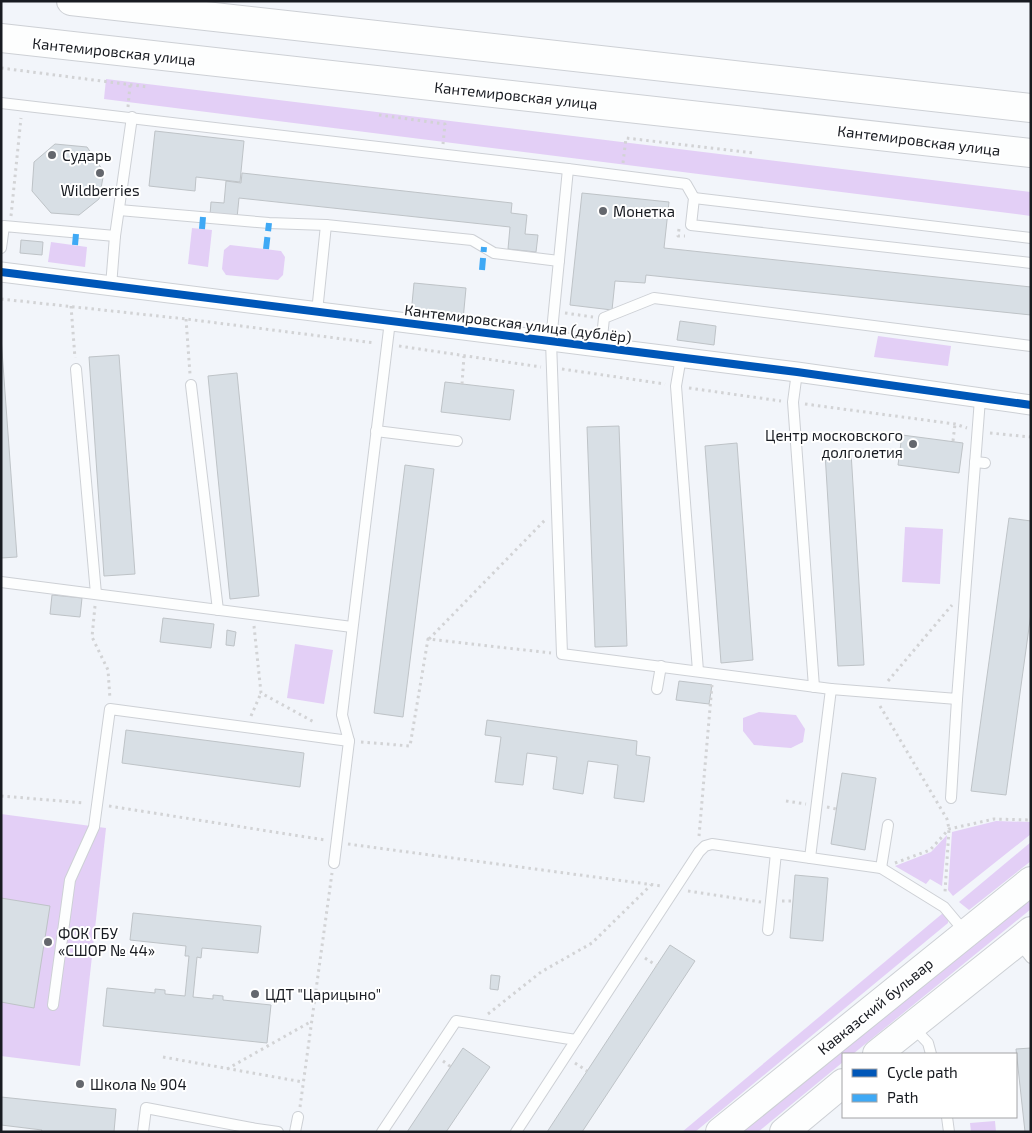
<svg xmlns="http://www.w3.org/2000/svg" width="1032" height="1133" font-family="'Exo 2',sans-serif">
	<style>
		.green { fill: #e3cff6 }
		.building { fill: #d8dfe5; stroke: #bec3c7 }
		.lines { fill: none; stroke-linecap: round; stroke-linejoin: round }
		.lane-casing { stroke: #cdd0d5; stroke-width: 12 }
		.street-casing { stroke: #cdd0d5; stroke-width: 21 }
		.secondary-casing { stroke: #cdd0d5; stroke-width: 30 }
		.primary-casing { stroke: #cdd0d5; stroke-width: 30 }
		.path { stroke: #d2d3d5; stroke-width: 3; stroke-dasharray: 2.5 4; stroke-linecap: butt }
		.lane { stroke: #fdfefe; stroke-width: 10 }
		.street { stroke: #fdfefe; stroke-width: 19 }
		.secondary { stroke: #fdfefe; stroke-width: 28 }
		.primary { stroke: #fdfefe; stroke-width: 28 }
		.quiet { stroke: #3fa9f5; stroke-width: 6; stroke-dasharray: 12 6; stroke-linecap: butt }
		.cycleway-casing { stroke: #fff; stroke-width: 11 }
		.cycleway { stroke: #0057b8; stroke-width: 8 }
		.poi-dot { fill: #64676d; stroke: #fff; stroke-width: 2 }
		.labels { text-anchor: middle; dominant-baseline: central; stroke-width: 4; stroke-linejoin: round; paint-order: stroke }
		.street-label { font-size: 15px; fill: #181b21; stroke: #fff }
		.poi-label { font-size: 15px; fill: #181b21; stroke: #fff; text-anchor: start }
	</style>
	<rect width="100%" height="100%" fill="#f2f5fa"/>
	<!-- green -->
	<g class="green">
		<polygon points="106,79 1031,192 1031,216 104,99"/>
		<polygon points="192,228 212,230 208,267 188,264"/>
		<polygon points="51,242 87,247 85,267 48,262"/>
		<polygon points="230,245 281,251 285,257 283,275 278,280 226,275 222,269 224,250"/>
		<polygon points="878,336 951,346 948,366 874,357"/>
		<polygon points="905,527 943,529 940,584 902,582"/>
		<polygon points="295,644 333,650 324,704 287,698"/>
		<polygon points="759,712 796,715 805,729 803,742 791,748 754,745 743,731 743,718"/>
		<polygon points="1,814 106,828 80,1066 1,1056"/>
		<polygon points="996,821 1031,822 1031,834 953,896 948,890 952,832"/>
		<polygon points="947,835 942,886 930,879 926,884 895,866 931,852"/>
		<polygon points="1031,842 1031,861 969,910 959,902"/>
		<polygon points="1031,895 1031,909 853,1054 843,1054 843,1062 758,1132 735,1132"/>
		<polygon points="943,913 948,919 948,923 695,1132 682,1132"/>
		<polygon points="995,1121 996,1132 971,1132 970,1123"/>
	</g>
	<!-- building -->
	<g class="building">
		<polygon points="155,131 244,141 240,182 196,177 195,191 149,186"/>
		<polygon points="55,144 87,147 104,172 99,199 79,215 51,213 32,191 34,162"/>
		<polygon points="242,173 512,203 511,213 527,215 525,234 538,235 536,252 508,249 510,227 239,198 237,218 210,215 211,202 224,203 226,181 241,183"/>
		<polygon points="582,193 669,202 664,248 1031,287 1031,315 646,275 645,283 615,281 612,310 570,305"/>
		<polygon points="21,240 43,242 42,255 20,253"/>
		<polygon points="414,283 466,288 463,320 411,314"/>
		<polygon points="680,321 716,326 714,345 677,340"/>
		<polygon points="1,337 17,557 1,558"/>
		<polygon points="119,355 135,574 104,576 89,357"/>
		<polygon points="237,373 259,596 230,599 208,376"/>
		<polygon points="445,382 514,390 510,420 441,412"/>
		<polygon points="619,426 627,646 595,647 587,427"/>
		<polygon points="902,435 963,443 959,473 898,465"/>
		<polygon points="737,443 753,660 721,663 705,446"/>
		<polygon points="851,452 864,665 838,666 825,453"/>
		<polygon points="405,465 434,469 403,717 374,713"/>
		<polygon points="1009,518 1031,521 1031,613 1006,795 971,791"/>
		<polygon points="52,595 82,598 80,617 50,614"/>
		<polygon points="163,618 214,624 211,648 160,642"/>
		<polygon points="227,630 236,632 234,646 226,645"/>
		<polygon points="679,681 712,685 709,704 676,700"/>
		<polygon points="487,720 637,741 636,755 650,757 644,802 614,798 618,765 588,761 583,794 553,789 557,757 527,753 523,785 495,782 501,737 485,735"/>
		<polygon points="126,730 304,753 300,787 122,763"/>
		<polygon points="842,773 876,778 865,850 831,844"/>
		<polygon points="795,875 828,878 823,941 790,938"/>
		<polygon points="1,898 50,906 34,1008 1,1002"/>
		<polygon points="133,913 261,926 258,953 202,948 201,958 197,957 193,997 213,999 213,995 223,996 223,1000 271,1005 267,1043 103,1026 107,988 155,993 155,989 165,990 165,994 185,996 189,956 185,956 186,946 130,940"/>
		<polygon points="670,945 695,961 582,1132 547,1132"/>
		<polygon points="491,975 500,976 498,990 490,989"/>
		<polygon points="463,1048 490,1067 446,1132 407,1132"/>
		<polygon points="1031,1048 1031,1132 1025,1132 1016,1049"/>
		<polygon points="1,1097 116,1109 114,1132 41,1132 42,1130 1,1125"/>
	</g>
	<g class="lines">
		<!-- lane casing -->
		<g class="lane-casing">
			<g id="lane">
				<polyline points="1,103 568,169 686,184 694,198 691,225 1031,263"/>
				<polyline points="568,169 551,341 562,654 831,689"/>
				<polyline points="694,198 1031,238"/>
				<polyline points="119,210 269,223 326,225 472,240 494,253 559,261"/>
				<polyline points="1,248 4,226 115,236"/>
				<polyline points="111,286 115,236 132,117"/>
				<polyline points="317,312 326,225"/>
				<polyline points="601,347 604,318 654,298 1031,346"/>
				<polyline points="681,357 676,386 698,671"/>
				<polyline points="76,369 96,594"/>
				<polyline points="797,372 793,402 814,687"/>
				<polyline points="191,385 218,610"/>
				<polyline points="376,431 457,441"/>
				<polyline points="975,462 985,463"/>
				<polyline points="1,582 352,627"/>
				<polyline points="657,689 661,666"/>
				<polyline points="951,798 957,699"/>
				<polyline points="810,858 831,689 957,699 980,399"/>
				<polyline points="334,863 349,741 342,715 390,321"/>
				<polyline points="881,868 888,825"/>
				<polyline points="768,930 776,853"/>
				<polyline points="1019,943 1031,958"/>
				<polyline points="53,1005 70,880 94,827 110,709 349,741"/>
				<polyline points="913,1027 928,1043 931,1054"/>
				<polyline points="947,1117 949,1132"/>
				<polyline points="143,1132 146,1108 251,1128"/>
				<polyline points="249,1132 251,1128 278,1132"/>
				<polyline points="295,1132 298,1117"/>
				<polyline points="382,1132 456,1021 576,1040 699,852 705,846 712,844 881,868 944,907 965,932"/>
				<polyline points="516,1132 576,1040"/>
			</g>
		</g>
		<!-- street casing -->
		<g class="street-casing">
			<polyline id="street" points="1,272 797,372 1031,405"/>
		</g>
		<!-- secondary casing -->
		<g class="secondary-casing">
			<g id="secondary">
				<polyline points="877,1054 1031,931"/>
				<polyline points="720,1132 1031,881"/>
				<polyline points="784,1132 843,1083"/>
			</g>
		</g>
		<!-- primary casing -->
		<g class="primary-casing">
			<g id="primary">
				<polyline points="71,1 1031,108"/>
				<polyline points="1,38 1031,153"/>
			</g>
		</g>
		<!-- path -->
		<g class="path">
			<polyline points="1,68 148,87"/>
			<polyline points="128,107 130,85"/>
			<polyline points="379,115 445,124 443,144"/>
			<polyline points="623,163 626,138 754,153"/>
			<polyline points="11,216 21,118"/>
			<polyline points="679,229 678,236 685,236"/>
			<polyline points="1,299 186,319 375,343"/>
			<polyline points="71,306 75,358"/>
			<polyline points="565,313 593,317"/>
			<polyline points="186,319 190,374"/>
			<polyline points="399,346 541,367"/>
			<polyline points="562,369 665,384"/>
			<polyline points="462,384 464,356"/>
			<polyline points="689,388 781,401"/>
			<polyline points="805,404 955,424 967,428"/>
			<polyline points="990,433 1031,437"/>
			<polyline points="953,441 955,424"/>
			<polyline points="95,606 92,637 108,670 110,699"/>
			<polyline points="254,626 261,693 314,722"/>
			<polyline points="429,639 545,520"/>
			<polyline points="888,681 952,605"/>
			<polyline points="880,706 947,819 949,829 945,892"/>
			<polyline points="251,716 261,693"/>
			<polyline points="361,742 410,746 428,639 551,653"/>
			<polyline points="1,796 85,803"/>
			<polyline points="786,801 806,804"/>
			<polyline points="109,806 325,840"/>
			<polyline points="827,807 836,809"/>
			<polyline points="699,836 712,685"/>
			<polyline points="348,844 662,886"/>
			<polyline points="895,863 930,850 949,829 994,819 1031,820"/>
			<polyline points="688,891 761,902"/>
			<polyline points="782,901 793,901"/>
			<polyline points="645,958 657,966"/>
			<polyline points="488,1014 541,972 592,943 651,885"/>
			<polyline points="163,1057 303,1082"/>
			<polyline points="443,1061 451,1067"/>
			<polyline points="575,1063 587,1071"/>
			<polyline points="227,1069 312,1021"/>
			<polyline points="300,1107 332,873"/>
		</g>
		<!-- lane -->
		<use href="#lane" class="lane"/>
		<!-- street -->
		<use href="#street" class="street"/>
		<!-- secondary -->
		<use href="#secondary" class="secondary"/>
		<!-- primary -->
		<use href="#primary" class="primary"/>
		<!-- quiet -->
		<g class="quiet">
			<polyline points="202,229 203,217"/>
			<polyline points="75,245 76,234"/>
			<polyline points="266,249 269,223"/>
			<polyline points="482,270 484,247"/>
		</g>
		<!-- cycleway casing -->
		<g class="cycleway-casing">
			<polyline id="cycleway" points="1,272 797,372 1031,405"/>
		</g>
		<!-- cycleway -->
		<use href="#cycleway" class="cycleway"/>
	</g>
	<!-- markers -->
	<g class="poi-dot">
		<circle cx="52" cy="155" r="5"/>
		<circle cx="100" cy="173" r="5"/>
		<circle cx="603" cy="211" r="5"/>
		<circle cx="913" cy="444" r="5"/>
		<circle cx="48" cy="942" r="5"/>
		<circle cx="255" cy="994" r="5"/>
		<circle cx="80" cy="1084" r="5"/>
	</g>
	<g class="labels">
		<!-- street labels -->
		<g class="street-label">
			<text transform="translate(114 51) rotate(6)">Кантемировская улица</text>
			<text transform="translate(516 95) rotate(6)">Кантемировская улица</text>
			<text transform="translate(919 140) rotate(7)">Кантемировская улица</text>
			<text transform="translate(518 323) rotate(7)">Кантемировская улица (дублёр)</text>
			<text transform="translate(875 1006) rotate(-39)">Кавказский бульвар</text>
		</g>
		<!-- poi labels -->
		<g class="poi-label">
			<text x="62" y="155">Сударь</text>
			<text x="100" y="190" text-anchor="middle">Wildberries</text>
			<text x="613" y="211">Монетка</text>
			<text x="903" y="435" text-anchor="end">Центр московского<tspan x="903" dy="17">долголетия</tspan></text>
			<text x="58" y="933">ФОК ГБУ<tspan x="58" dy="17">«СШОР № 44»</tspan></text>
			<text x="265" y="994">ЦДТ "Царицыно"</text>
			<text x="90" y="1084">Школа № 904</text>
		</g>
	</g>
	<!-- border -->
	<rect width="1032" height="1133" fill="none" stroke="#181b21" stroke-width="5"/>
	<!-- legend -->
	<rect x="842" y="1053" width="175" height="65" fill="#ffffff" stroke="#a3a4a6"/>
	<rect x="852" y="1069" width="25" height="8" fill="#0057b8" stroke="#a3a4a6"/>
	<text x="887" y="1078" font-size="15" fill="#181b21">Cycle path</text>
	<rect x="852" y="1094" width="25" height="8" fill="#3fa9f5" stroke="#a3a4a6"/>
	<text x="887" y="1103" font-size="15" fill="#181b21">Path</text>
</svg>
